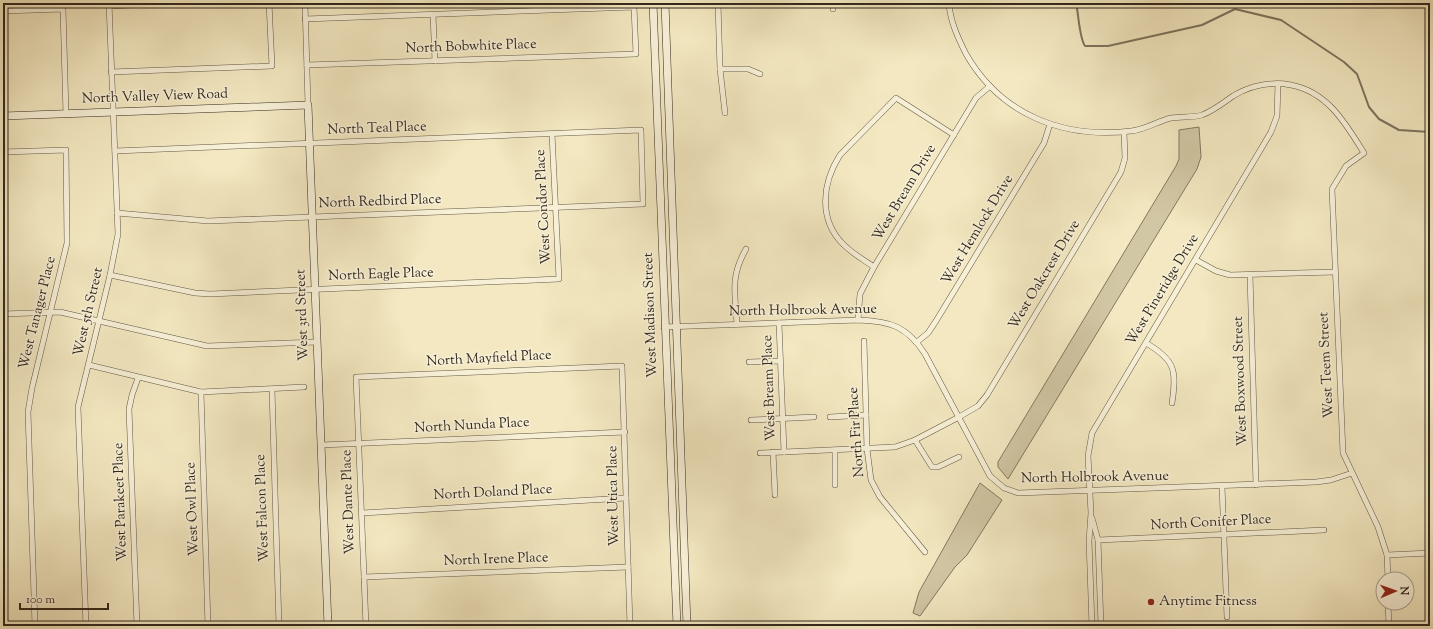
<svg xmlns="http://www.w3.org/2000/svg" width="1433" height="629" font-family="'Sorts Mill Goudy',serif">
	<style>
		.green { fill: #d2c7a5; stroke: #827861 }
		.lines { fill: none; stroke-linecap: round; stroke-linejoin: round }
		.stream { stroke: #7e745e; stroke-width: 2 }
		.street-casing { stroke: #625846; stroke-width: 6 }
		.secondary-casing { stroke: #32281d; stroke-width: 8 }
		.street { stroke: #f7f0d7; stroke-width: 5 }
		.secondary { stroke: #f7f0d7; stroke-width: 7 }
		.poi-dot { fill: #8f2418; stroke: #f7f0d7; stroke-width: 1.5 }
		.labels { text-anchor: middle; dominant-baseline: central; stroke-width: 3; stroke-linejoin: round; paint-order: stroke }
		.street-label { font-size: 14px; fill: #32281d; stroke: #f7f0d7 }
		.poi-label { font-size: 14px; fill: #32281d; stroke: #f7f0d7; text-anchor: start }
	</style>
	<rect width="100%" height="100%" fill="#f3e8c1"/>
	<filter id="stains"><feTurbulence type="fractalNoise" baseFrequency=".005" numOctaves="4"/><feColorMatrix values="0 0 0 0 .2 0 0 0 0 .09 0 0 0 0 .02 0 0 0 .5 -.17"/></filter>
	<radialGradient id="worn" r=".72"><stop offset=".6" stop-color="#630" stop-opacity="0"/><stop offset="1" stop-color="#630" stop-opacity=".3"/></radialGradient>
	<!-- green -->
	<g class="green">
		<polygon points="1199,127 1201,157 1197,169 1008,479 998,467 998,462 1176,166 1179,159 1179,130"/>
		<polygon points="980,483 1002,500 967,555 955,567 920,616 913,613 919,592"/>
	</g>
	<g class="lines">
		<!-- stream -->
		<path class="stream" d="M1076,3C1079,16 1079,37 1085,46H1108L1202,25L1235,9L1281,20L1344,62L1357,74L1369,107L1379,119L1399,130L1430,132"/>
		<!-- street casing -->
		<g class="street-casing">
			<g id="street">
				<polyline points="305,3 308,105"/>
				<polyline points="718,3 720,69 725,113"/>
				<polyline points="833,3 833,9"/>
				<path d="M949,3C950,21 958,38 966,54C1001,115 1063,139 1131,131C1145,130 1158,121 1171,118C1181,116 1192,118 1202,115C1213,111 1223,103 1233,96C1250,86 1271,81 1291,85C1328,92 1346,124 1364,153L1346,166L1332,189L1343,453L1378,527L1387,555L1388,579"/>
				<polyline points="109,6 176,3"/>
				<polyline points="3,11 63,9 66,114"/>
				<polyline points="433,15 435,61"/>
				<polyline points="305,19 634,7 636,54 307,65"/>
				<polyline points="720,69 748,69 760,74"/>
				<polyline points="111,72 272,66 269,3"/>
				<polyline points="115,151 641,130 643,204 208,221 117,213"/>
				<polyline points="3,152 66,150 67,243 32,388 28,412 35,626"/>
				<polyline points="1196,260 1216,271 1230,275 1335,272"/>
				<path d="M874,267C864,260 853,254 844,245C818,220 822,183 840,155L896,98L954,135"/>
				<polyline points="110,275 195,293 210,294 559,279 552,134"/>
				<polyline points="1250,275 1256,485"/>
				<polyline points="3,296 4,314"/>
				<polyline points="3,314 60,312 207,346 317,342"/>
				<polyline points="858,320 860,294 874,267 976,98 990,86"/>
				<polyline points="779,323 784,452"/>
				<path d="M737,324C735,293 730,277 746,249"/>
				<path d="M664,327L858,320C890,321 907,326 925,354L990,476L1004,488L1018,493L1316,482L1331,480L1352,473"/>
				<polyline points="864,341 867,449 871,480 880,497 925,552"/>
				<polyline points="917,342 928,333 936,321 1044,143 1050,124"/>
				<path d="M1146,343C1175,360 1177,370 1172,403"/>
				<polyline points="749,362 780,361"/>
				<polyline points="89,365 201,392 304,387"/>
				<polyline points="272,390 279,626"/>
				<polyline points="201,392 208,626"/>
				<polyline points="830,417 866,415"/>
				<polyline points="751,420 814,417"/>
				<polyline points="915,440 932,467 938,467 959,457"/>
				<polyline points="321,445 625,432"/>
				<polyline points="835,450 835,485"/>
				<polyline points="773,452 775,495"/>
				<polyline points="760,453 895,447 915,440 959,417 978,406 987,395 1121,172 1125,158 1124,132"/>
				<polyline points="1222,486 1227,617"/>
				<polyline points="362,513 626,498"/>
				<polyline points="1092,518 1098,540 1101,626"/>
				<polyline points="1098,540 1324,530"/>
				<polyline points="1387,555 1430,553"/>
				<polyline points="364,577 628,567"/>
				<polyline points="1388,603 1389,626"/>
				<polyline points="86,626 78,407 110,275 118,234 109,3"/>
				<polyline points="137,626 129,409 132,395 138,378"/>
				<polyline points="366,626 356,377 622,366 630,626"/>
				<polyline points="1092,626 1089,541 1091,513 1088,456 1092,433 1271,132 1277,116 1278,84"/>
			</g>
		</g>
		<!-- secondary casing -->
		<g class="secondary-casing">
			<g id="secondary">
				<polyline points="653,3 677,626"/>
				<polyline points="665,3 687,626"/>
				<polyline points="3,116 308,105 328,626"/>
			</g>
		</g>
		<!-- street -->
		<use href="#street" class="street"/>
		<!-- secondary -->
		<use href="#secondary" class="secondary"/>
	</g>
	<!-- markers -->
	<circle class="poi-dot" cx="1151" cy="602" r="4"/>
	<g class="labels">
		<!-- street labels -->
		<g class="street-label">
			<text transform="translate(471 47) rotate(-2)">North Bobwhite Place</text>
			<text transform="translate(155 97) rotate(-2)">North Valley View Road</text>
			<text transform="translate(377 129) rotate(-2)">North Teal Place</text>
			<text transform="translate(905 193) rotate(-59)">West Bream Drive</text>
			<text transform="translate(380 202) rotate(-2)">North Redbird Place</text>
			<text transform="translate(544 207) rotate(-93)">West Condor Place</text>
			<text transform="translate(978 230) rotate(-59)">West Hemlock Drive</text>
			<text transform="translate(381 275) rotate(-2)">North Eagle Place</text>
			<text transform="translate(1045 275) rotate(-59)">West Oakcrest Drive</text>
			<text transform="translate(1163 290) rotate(-59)">West Pineridge Drive</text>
			<text transform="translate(803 311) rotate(-1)">North Holbrook Avenue</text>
			<text transform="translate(89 312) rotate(-77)">West 5th Street</text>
			<text transform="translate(38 313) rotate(-76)">West Tanager Place</text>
			<text transform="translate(303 315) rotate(-92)">West 3rd Street</text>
			<text transform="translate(651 315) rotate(-92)">West Madison Street</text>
			<text transform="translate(489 359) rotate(-3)">North Mayfield Place</text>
			<text transform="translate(1327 365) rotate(-93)">West Teem Street</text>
			<text transform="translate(1241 381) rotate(-92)">West Boxwood Street</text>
			<text transform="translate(770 388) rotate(-92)">West Bream Place</text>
			<text transform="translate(472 426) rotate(-3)">North Nunda Place</text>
			<text transform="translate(857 432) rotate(-94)">North Fir Place</text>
			<text transform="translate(1095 478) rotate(-1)">North Holbrook Avenue</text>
			<text transform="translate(493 493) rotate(-3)">North Doland Place</text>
			<text transform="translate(614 496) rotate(-91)">West Utica Place</text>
			<text transform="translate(121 502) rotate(-92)">West Parakeet Place</text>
			<text transform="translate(349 502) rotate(-92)">West Dante Place</text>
			<text transform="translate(263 508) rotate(-92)">West Falcon Place</text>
			<text transform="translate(193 509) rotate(-92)">West Owl Place</text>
			<text transform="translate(1211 523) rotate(-3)">North Conifer Place</text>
			<text transform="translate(496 560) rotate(-2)">North Irene Place</text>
		</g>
		<!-- poi labels -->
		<g class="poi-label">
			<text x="1159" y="602">Anytime Fitness</text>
		</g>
	</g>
	<!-- margin -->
	<rect width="1433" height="629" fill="none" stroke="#f3e8c1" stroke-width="16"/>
	<rect x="4" y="4" width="1425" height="621" fill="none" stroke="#32281d" stroke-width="2"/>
	<rect x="8" y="8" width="1417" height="613" fill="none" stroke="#32281d"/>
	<!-- north arrow -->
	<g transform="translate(1395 591) rotate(88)"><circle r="19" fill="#f7f0d7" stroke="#a8a08d"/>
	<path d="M0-3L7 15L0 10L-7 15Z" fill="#8f2418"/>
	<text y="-6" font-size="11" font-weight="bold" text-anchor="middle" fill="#32281d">N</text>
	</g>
	<!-- scale -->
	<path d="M20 603v6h88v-6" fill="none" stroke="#32281d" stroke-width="2"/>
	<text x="26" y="603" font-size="12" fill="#32281d" stroke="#f7f0d7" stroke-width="3" paint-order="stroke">100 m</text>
	<rect width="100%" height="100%" filter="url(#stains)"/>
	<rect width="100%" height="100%" fill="url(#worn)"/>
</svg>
